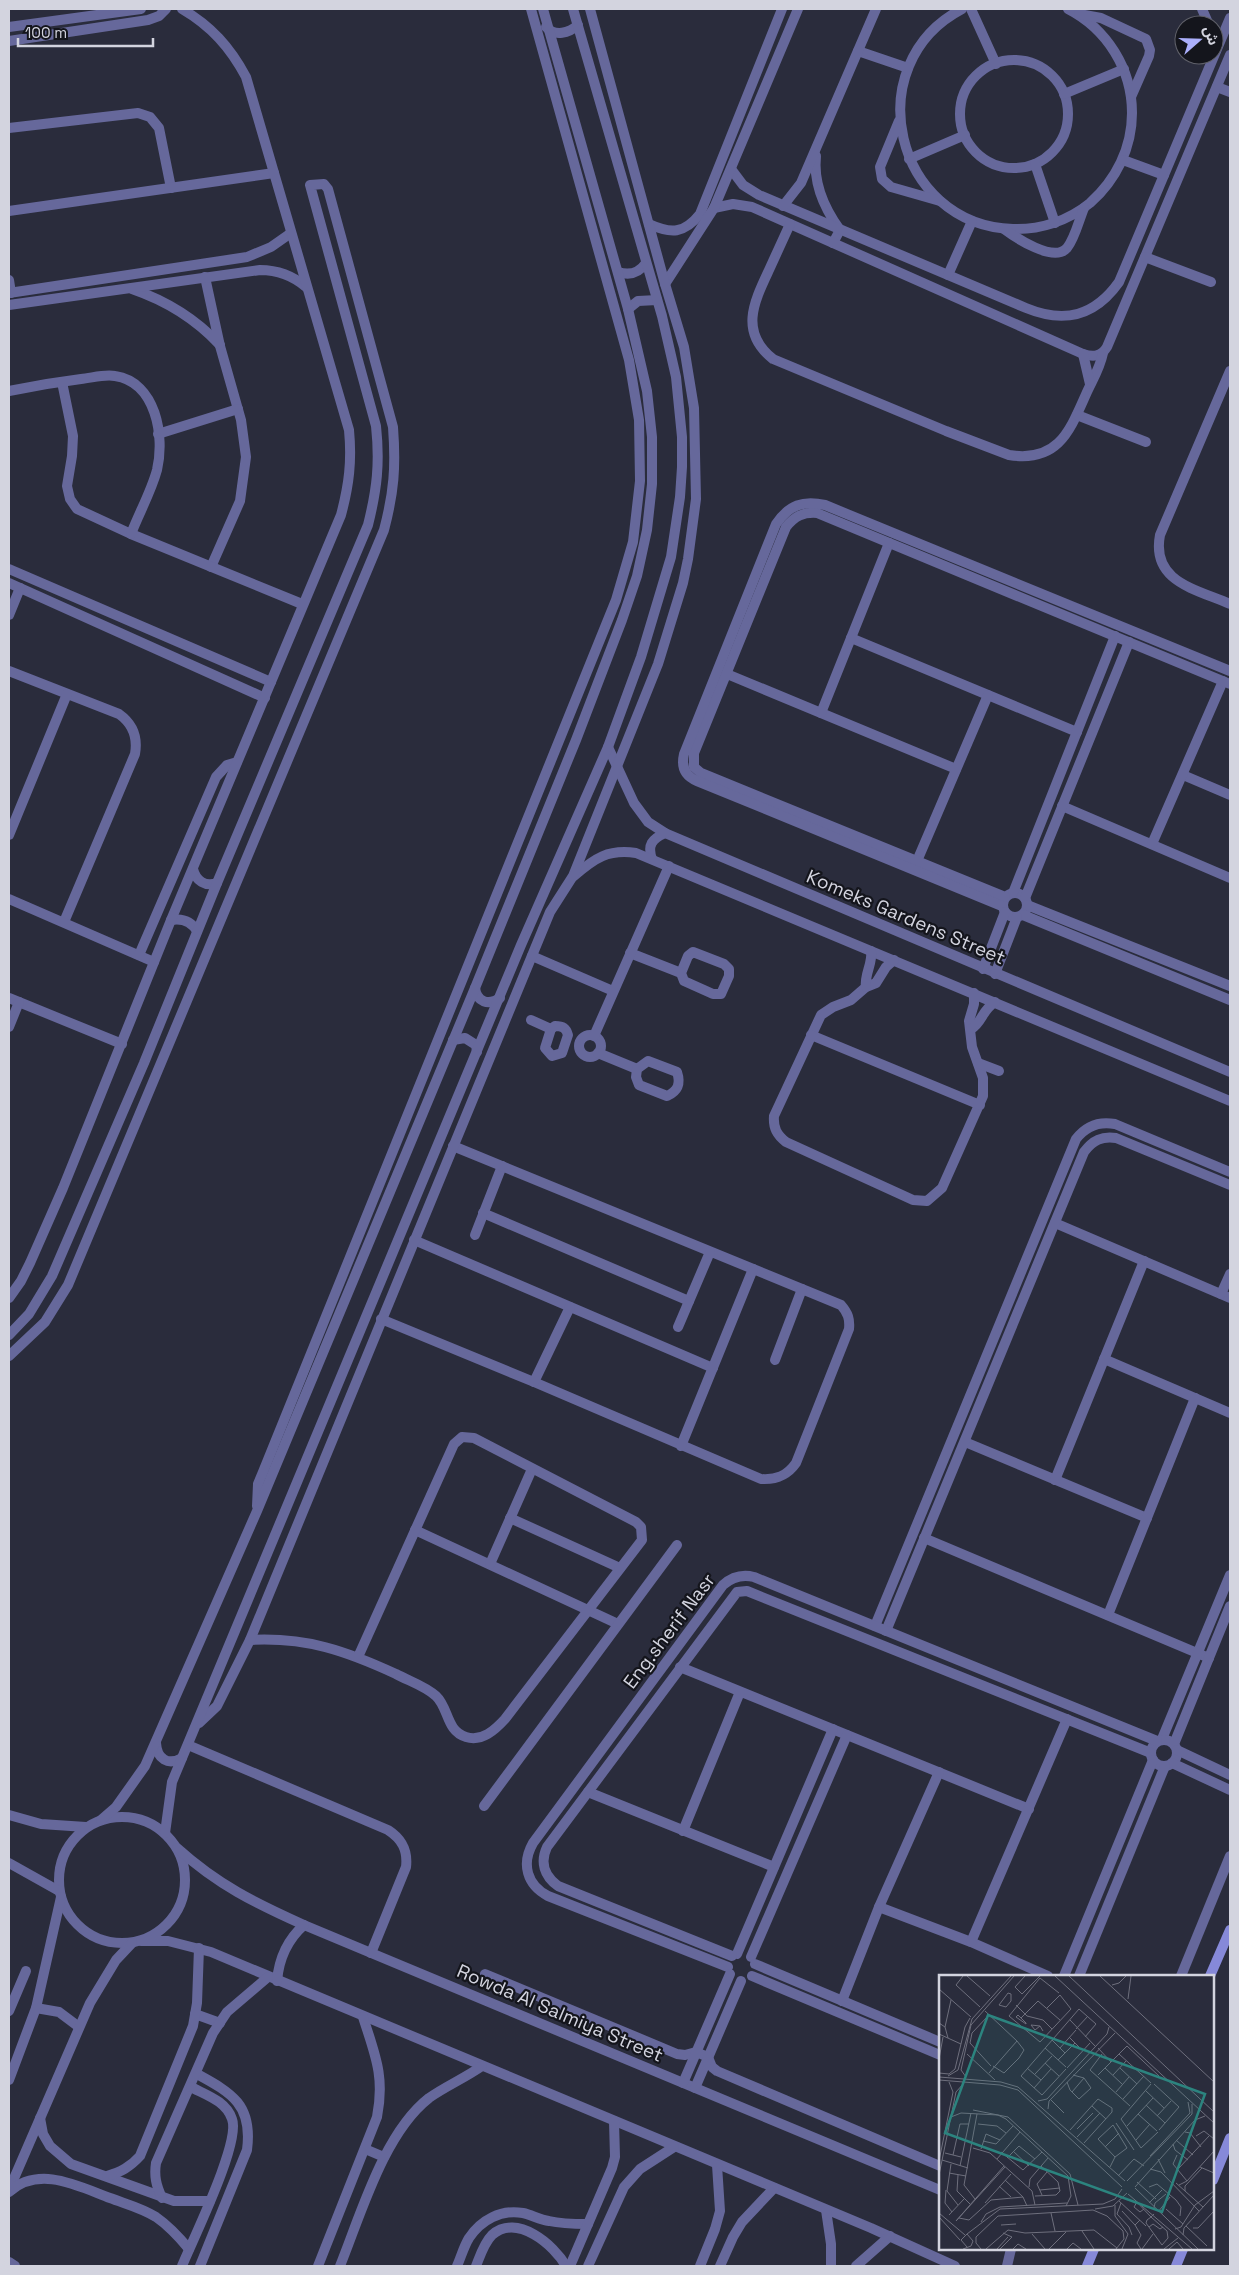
<svg xmlns="http://www.w3.org/2000/svg" width="1239" height="2275" font-family="'Space Grotesk','Noto Sans Arabic',sans-serif">
	<style>
		.lines { fill: none; stroke-linecap: round; stroke-linejoin: round }
		.street { stroke: #66689b; stroke-width: 10 }
		.secondary { stroke: #8689d9; stroke-width: 10 }
		.labels { text-anchor: middle; dominant-baseline: central; stroke-width: 4.5; stroke-linejoin: round; paint-order: stroke }
		.street-label { font-size: 19px; fill: #d3d4df; stroke: #14151c }
		.inset-road { fill: none; stroke: #6e6f7d; stroke-width: 1 }
		.view { fill: #2c847f; fill-opacity: 0.15; stroke: #2c847f; stroke-width: 2.5 }
		.inset-edge { fill: none; stroke: #d3d4df; stroke-width: 2.5 }
	</style>
	<rect width="100%" height="100%" fill="#2a2c3c"/>
	<g class="lines">
		<!-- street -->
		<g class="street">
			<path d="M962,9C857,64 894,225 1013,229C1040,230 1068,221 1090,203C1116,180 1132,148 1132,113C1132,69 1107,29 1068,9"/>
			<polyline points="971,9 996,64"/>
			<polyline points="1202,9 1209,25"/>
			<polyline points="1079,14 1101,18 1146,39 1150,50 1149,56 1131,97"/>
			<polyline points="9,27 141,9"/>
			<path d="M546,27C555,37 569,33 578,25"/>
			<polyline points="9,41 148,20 159,16 166,9"/>
			<polyline points="858,51 908,68"/>
			<circle cx="1014" cy="114" r="54"/>
			<polyline points="1217,87 1230,92"/>
			<polyline points="1064,94 1124,69"/>
			<polyline points="899,121 880,167 882,179 891,187 940,201"/>
			<polyline points="9,128 138,113 150,117 159,128 171,188"/>
			<path d="M816,156C813,184 824,208 840,230L833,243"/>
			<polyline points="909,159 965,135"/>
			<polyline points="1123,160 1164,175"/>
			<polyline points="1035,164 1055,223"/>
			<path d="M731,169L743,185L759,195L1026,308C1065,324 1095,316 1119,282L1230,18"/>
			<polyline points="783,206 801,183 876,9"/>
			<path d="M714,208L733,204L752,207L1083,354C1093,357 1101,357 1107,347L1230,55"/>
			<polyline points="9,211 274,173"/>
			<path d="M649,224C671,234 684,234 700,214L782,9"/>
			<path d="M790,224C783,239 776,255 769,270C754,302 739,332 773,359L946,431L1009,455C1059,463 1070,430 1087,392C1093,379 1100,368 1103,353"/>
			<path d="M1004,229C1016,238 1054,263 1067,248C1075,238 1079,220 1084,208"/>
			<polyline points="1145,257 1211,282"/>
			<path d="M618,272C630,276 639,273 646,263"/>
			<polyline points="948,275 972,221"/>
			<polyline points="205,277 220,346 241,420 246,457 240,501 211,567"/>
			<polyline points="9,280 11,293"/>
			<polyline points="665,284 714,208 798,9"/>
			<path d="M132,289C167,301 195,318 220,345"/>
			<polyline points="9,293 247,257 271,247 291,233"/>
			<path d="M9,305L260,270C278,270 292,275 306,287"/>
			<polyline points="628,309 638,301 657,300"/>
			<polyline points="1083,354 1090,384"/>
			<path d="M1230,371L1160,535C1151,582 1196,589 1230,604"/>
			<polyline points="62,382 73,436 72,456 67,486 70,499 77,509 131,534 302,604"/>
			<path d="M9,391C33,386 57,382 81,379C92,378 104,374 115,376C156,382 165,436 157,470C151,492 139,513 131,534"/>
			<polyline points="1077,415 1146,442"/>
			<polyline points="158,434 238,409"/>
			<polyline points="9,569 271,682"/>
			<polyline points="9,583 265,698"/>
			<polyline points="9,615 20,588"/>
			<polyline points="851,638 1077,732"/>
			<path d="M9,671L119,714C133,724 138,737 135,754L64,922"/>
			<polyline points="727,674 956,769"/>
			<polyline points="821,713 889,543"/>
			<polyline points="608,747 634,803 648,822 665,833 1230,1072"/>
			<polyline points="1183,775 1230,795"/>
			<polyline points="1062,806 1230,878"/>
			<polyline points="9,835 67,694"/>
			<polyline points="1152,844 1223,681"/>
			<path d="M652,859C647,845 652,839 665,833"/>
			<polyline points="917,861 988,695"/>
			<path d="M193,869C196,881 205,887 217,883"/>
			<path d="M574,876C595,858 608,849 636,853L1230,1101"/>
			<circle cx="1015" cy="905" r="12"/>
			<polyline points="1013,893 1115,636"/>
			<path d="M1005,897L701,773L694,767V753L786,527C795,516 803,512 817,513L1230,684"/>
			<polyline points="1025,898 1129,642"/>
			<polyline points="9,899 154,962"/>
			<polyline points="1027,905 1230,986"/>
			<path d="M1002,906L697,781C685,776 681,767 684,754L776,524C789,505 803,500 825,505L1230,671"/>
			<polyline points="1023,915 1230,1000"/>
			<path d="M171,920C182,918 191,921 197,931"/>
			<polygon points="693,952 724,964 729,969 729,976 721,994 713,994 684,981 681,973 688,956"/>
			<polyline points="630,953 681,973"/>
			<polyline points="139,955 216,777 227,765 237,762"/>
			<polyline points="532,956 613,991"/>
			<path d="M894,960L886,967L876,983L866,987L851,1000L833,1007L821,1015L774,1116C773,1128 777,1135 786,1142L913,1200L927,1201L942,1188L983,1096V1078L972,1047L969,1021L974,1004V993"/>
			<polyline points="983,969 1005,912"/>
			<polyline points="995,974 1017,917"/>
			<path d="M866,987C864,974 873,964 871,951"/>
			<path d="M475,988C477,1002 488,1006 500,998"/>
			<polyline points="9,998 122,1044"/>
			<polyline points="531,1020 551,1029"/>
			<path d="M555,1026C563,1026 566,1028 568,1035L562,1053L552,1056L545,1048L551,1029Z"/>
			<polyline points="9,1027 19,1002"/>
			<path d="M971,1029C982,1023 982,1010 995,1002"/>
			<polyline points="811,1035 980,1105"/>
			<circle cx="590" cy="1046" r="11"/>
			<polyline points="594,1036 669,866"/>
			<polyline points="453,1040 465,1038 476,1045 477,1052"/>
			<polyline points="598,1053 637,1069"/>
			<path d="M648,1061L677,1072C681,1084 678,1091 667,1096L639,1085L636,1077L637,1069Z"/>
			<polyline points="978,1063 999,1071"/>
			<polyline points="483,1213 689,1301"/>
			<polyline points="1055,1223 1230,1298"/>
			<polyline points="475,1235 502,1166"/>
			<polyline points="414,1240 713,1368"/>
			<polyline points="1221,1294 1230,1274"/>
			<path d="M9,1298L21,1281L30,1263L63,1188L171,920L341,515C349,485 352,461 349,430L246,77C230,47 211,26 182,9"/>
			<path d="M381,1319L534,1382L761,1479C776,1480 787,1476 796,1463L849,1329C850,1319 848,1313 841,1305L453,1146"/>
			<polyline points="678,1327 710,1252"/>
			<path d="M9,1335L29,1314L52,1276L144,1063L217,883L368,525C377,489 380,463 376,426L310,185L324,184L328,189L393,427C396,467 394,492 384,530L68,1285L45,1322L9,1356"/>
			<polyline points="1104,1359 1230,1413"/>
			<polyline points="775,1360 802,1289"/>
			<polyline points="534,1382 570,1307"/>
			<polyline points="965,1442 1147,1518"/>
			<polyline points="681,1446 753,1269"/>
			<polyline points="1055,1480 1144,1261"/>
			<polyline points="257,1506 258,1484 263,1472 616,600 633,542 640,481 639,420 629,360 531,9"/>
			<polyline points="510,1518 620,1568"/>
			<polyline points="415,1530 618,1624"/>
			<polyline points="924,1538 1209,1658"/>
			<polyline points="490,1564 532,1469"/>
			<polyline points="1108,1615 1195,1398"/>
			<path d="M875,1626L1076,1139C1086,1126 1099,1121 1115,1124L1230,1172"/>
			<path d="M886,1631L1084,1152C1093,1140 1102,1136 1116,1138L1230,1185"/>
			<path d="M250,1640C307,1637 346,1651 396,1674C409,1681 425,1686 436,1696C449,1708 446,1731 466,1737C482,1742 495,1730 505,1719L642,1540L641,1527L636,1522L474,1438L462,1437L454,1444L358,1657"/>
			<polyline points="680,1667 1029,1809"/>
			<polyline points="199,1723 217,1706 250,1640 550,912 573,876 658,664 683,583 688,559 696,499 694,408 684,347 665,284 590,9"/>
			<polyline points="1162,1739 1230,1575"/>
			<circle cx="1164" cy="1753" r="13"/>
			<path d="M156,1743C157,1759 168,1766 182,1758"/>
			<polyline points="1174,1744 1230,1606"/>
			<path d="M188,1745L388,1830C402,1839 408,1850 406,1867L371,1953"/>
			<polyline points="1177,1750 1230,1775"/>
			<polyline points="1172,1763 1230,1790"/>
			<polyline points="588,1792 774,1867"/>
			<polyline points="484,1806 677,1545"/>
			<polyline points="9,1815 41,1824 86,1827"/>
			<circle cx="122" cy="1880" r="63"/>
			<polyline points="101,1820 116,1807 145,1766 257,1511 475,988 576,740 622,620 637,576 647,530 652,484 652,437 647,391 628,309 543,9"/>
			<polyline points="683,1831 740,1692"/>
			<polyline points="165,1833 172,1782 182,1758 521,945 608,747 641,657 671,557 680,497 682,467 682,437 676,377 662,316 573,9"/>
			<path d="M177,1848C218,1885 255,1903 304,1925L940,2190"/>
			<polyline points="9,1863 59,1891"/>
			<polyline points="879,1907 971,1942 1048,1976"/>
			<polyline points="141,1941 168,1941 211,1952 871,2228 955,2266"/>
			<polyline points="971,1942 1067,1719"/>
			<polyline points="737,1954 833,1729"/>
			<path d="M732,1956L558,1886C544,1876 540,1862 547,1847L737,1592L747,1591L1151,1753"/>
			<polyline points="751,1957 847,1735"/>
			<polyline points="755,1964 940,2042"/>
			<path d="M728,1967L548,1896C527,1885 521,1864 533,1843L723,1585C732,1577 742,1574 754,1577L1157,1741"/>
			<polyline points="485,1974 677,2054 685,2055 696,2052 708,2057 712,2067 717,2071 940,2166"/>
			<polyline points="752,1976 940,2055"/>
			<polyline points="1064,1976 1153,1760"/>
			<polyline points="1079,1976 1165,1766"/>
			<polyline points="1181,1976 1230,1856"/>
			<path d="M277,1981C279,1958 287,1940 304,1925"/>
			<polyline points="842,2001 879,1907 939,1772"/>
			<polyline points="36,2008 59,2012 79,2027"/>
			<polyline points="9,2011 26,1971"/>
			<polyline points="195,2014 220,2023"/>
			<path d="M197,2074C232,2093 253,2105 247,2150L200,2266"/>
			<polyline points="9,2080 36,2008 61,1897"/>
			<polyline points="683,2083 730,1974"/>
			<polyline points="695,2088 741,1981"/>
			<polyline points="40,2118 43,2134 50,2146 71,2164 174,2201 210,2201"/>
			<polyline points="365,2149 384,2157"/>
			<path d="M107,2176C121,2172 130,2167 140,2156L193,2026L197,2003L199,1948"/>
			<polyline points="9,2190 90,2003 116,1960 132,1943"/>
			<path d="M9,2192C39,2165 78,2186 110,2198C126,2204 142,2208 156,2217C169,2226 179,2237 189,2249"/>
			<path d="M162,2198C156,2185 154,2176 156,2163L213,2033L227,2012L268,1977"/>
			<polyline points="826,2210 831,2244 831,2266"/>
			<polyline points="9,2262 15,2266"/>
			<path d="M182,2266C193,2239 241,2142 232,2119C226,2101 206,2095 191,2087"/>
			<path d="M318,2266L377,2117C385,2076 375,2055 363,2017"/>
			<path d="M340,2266C361,2214 384,2133 429,2098C446,2086 465,2078 482,2066"/>
			<path d="M457,2266C461,2257 464,2246 469,2238C481,2220 501,2209 523,2213C532,2215 540,2220 549,2221C562,2224 575,2224 588,2224"/>
			<path d="M476,2266C480,2256 484,2243 492,2235C517,2213 554,2245 566,2266"/>
			<polyline points="570,2266 612,2168 615,2157 614,2121"/>
			<polyline points="588,2266 624,2187 640,2169 674,2147"/>
			<polyline points="700,2266 715,2229 720,2211 717,2165"/>
			<polyline points="720,2266 733,2237 742,2222 774,2188"/>
			<polyline points="856,2266 890,2236"/>
			<polyline points="1007,2266 1011,2249"/>
		</g>
		<!-- secondary -->
		<g class="secondary">
			<polyline points="1210,1976 1230,1930"/>
			<polyline points="1213,2180 1230,2138"/>
			<polyline points="1087,2266 1094,2249"/>
			<polyline points="1176,2266 1183,2249"/>
		</g>
	</g>
	<g class="labels">
		<!-- street labels -->
		<g class="street-label">
			<text transform="translate(906 917) rotate(23)">Komeks Gardens Street</text>
			<text transform="translate(669 1631) rotate(-53)">Eng.sherif Nasr</text>
			<text transform="translate(560 2013) rotate(23)">Rowda Al Salmiya Street</text>
		</g>
	</g>
	<!-- overview -->
	<g transform="translate(939 1975)">
		<rect width="275" height="275" fill="#2a2c3c"/>
		<path class="inset-road" d="M24,1L17,10L41,32M28,1L51,21M86,1L76,12L83,19L101,1M116,1L275,148M130,1L275,137M161,1L275,107M173,10L180,8L187,1M0,14L32,42M69,18L72,19V26L67,32L60,30ZM120,18L101,3L70,41L101,67L132,34L121,20M189,24L192,1M77,30L88,41L104,45L113,54M108,33L121,20M46,36L78,66L50,98M79,40L87,48V49L77,42ZM49,41L33,58L31,68L52,91M82,43L99,26L121,45M131,45L157,72M0,48L6,52L9,63M101,51L92,50L96,55L101,51L104,56M6,52L12,25M137,54L149,41M0,59L22,69M130,62L143,75M113,65L126,78M106,73L127,92M121,73L137,55M159,73L172,87M28,79L56,105M163,79L151,95L191,131M180,79L212,108M0,84L4,62M119,85L136,68M106,88L120,101M54,91L65,98L80,83L85,75L78,66M88,93L102,105M128,93L151,68M166,93L183,109M181,93L198,109M127,94L103,120L82,101L140,34L157,49L146,62M0,98L10,99L16,94L26,52L31,43M96,99L113,81M159,100L188,71L220,101M174,100L187,86M9,101L19,95L33,44L72,1M0,102L62,107L79,112L186,206M27,102L22,95L32,50L75,1M0,105L61,110L79,115L183,212M128,107L131,115L140,124L152,113L145,103L134,100M212,109L182,144L202,173L219,157M215,109L240,132L220,155M95,113L112,94M207,116L225,133M133,117L145,103M177,117L190,102M184,124L205,101M112,125L125,138M99,126L108,124L168,59L170,52M207,130L226,148M153,131L167,144M109,134L110,126L176,58M34,135L69,142L131,199L139,230M199,139L218,156M218,141L232,126M12,142L22,138L59,140L67,144L129,201L132,221L127,231M177,148L195,175M39,149L58,151L67,158M188,151L214,123M138,154L154,138M131,155L159,124L173,133V137L145,168M246,157L251,158L262,172M257,161L265,156L275,164M138,162L161,138M197,165L211,149M237,165L254,180M44,166L57,169L74,151M234,169L236,175L249,185M166,172L180,158M34,173L51,178L93,216L96,230M42,174L47,159L61,165M74,176L90,191M62,177L84,195L103,177M6,178L22,182M14,180L21,149H30M238,180L234,189L248,206M211,181L251,138L249,127M68,183L80,171L96,184M58,184L81,157M219,184L226,198M3,185L29,193M0,186L14,117L10,107M12,189L8,216L19,230M21,191L32,138M65,191L17,246L66,192M171,192L176,182L188,173L174,150L159,164L176,182M261,192L275,198M240,193L270,161M211,194L222,197L260,236M10,198L27,201M0,200L17,117L25,108M19,200L18,216L31,229M179,201L195,184L205,191M66,205L84,222L88,231M188,206L253,139V129M198,207L217,224M237,208L264,232M240,210L248,206L275,176M60,211L72,222M90,212L91,204L109,183M196,212L256,145L266,141M210,212L218,209L237,225L242,232L241,241M196,213L259,274M7,215L6,228L13,237M101,215L121,213M246,216V211L263,193M189,219L253,274M103,220L98,209L108,197M96,221L117,220L121,216L119,207L102,191M36,224L25,210L38,139M195,224L212,242L228,256L229,263L223,270L207,248L208,245L212,242L215,239M180,226L207,251M198,227L195,232L201,237L205,234M46,228L72,199M182,228L178,239L190,252L193,260M210,228L223,215M176,230V241L189,259L183,274M215,233L216,228L227,219M156,234L174,231L188,218M227,234L244,249M183,236L196,250M219,237L231,222M0,238L26,260M112,238L116,256M10,240L25,224M0,242L21,265M20,243L30,245L52,225L84,222M201,245L196,250L202,260L198,268L202,274M42,247L47,239L61,232L128,228M62,250L77,249M247,251L268,271M210,252L214,249L221,254L224,252M254,253H259L275,236M236,254L242,252L256,230L275,216M143,256L155,274M28,259L61,234L164,229L176,224L183,214M93,259L106,274M244,260L245,253L275,220M24,274L32,271L34,266L28,259L22,265L28,272M42,274L37,268V262L59,241L154,235L168,241L184,256L185,264L177,274M47,274L69,255L86,258L155,255L178,273M58,274L69,262M61,274L73,262L64,258M74,274L79,269L87,274M110,274L127,257M128,274L134,268L142,274M203,274L214,259M225,274L239,263M230,274L238,267L244,274"/>
		<path class="view" d="M49,40L266,119L223,237L6,158Z"/>
		<rect width="275" height="275" class="inset-edge"/>
	</g>
	<!-- border -->
	<rect width="1239" height="2275" fill="none" stroke="#d3d4df" stroke-width="20"/>
	<!-- north arrow -->
	<g transform="translate(1199 40) rotate(70)"><circle r="24" fill="#14151c" stroke="#60616a"/>
	<path d="M0-4L9 19L0 12L-9 19Z" fill="#abaffb"/>
	<text y="-8" font-size="14" font-weight="bold" text-anchor="middle" fill="#d3d4df">ش</text>
	</g>
	<!-- scale -->
	<path d="M18 38v8h135v-8" fill="none" stroke="#d3d4df" stroke-width="2.5"/>
	<text x="25" y="38" font-size="15" fill="#d3d4df" stroke="#14151c" stroke-width="4" paint-order="stroke">100 m</text>
</svg>
